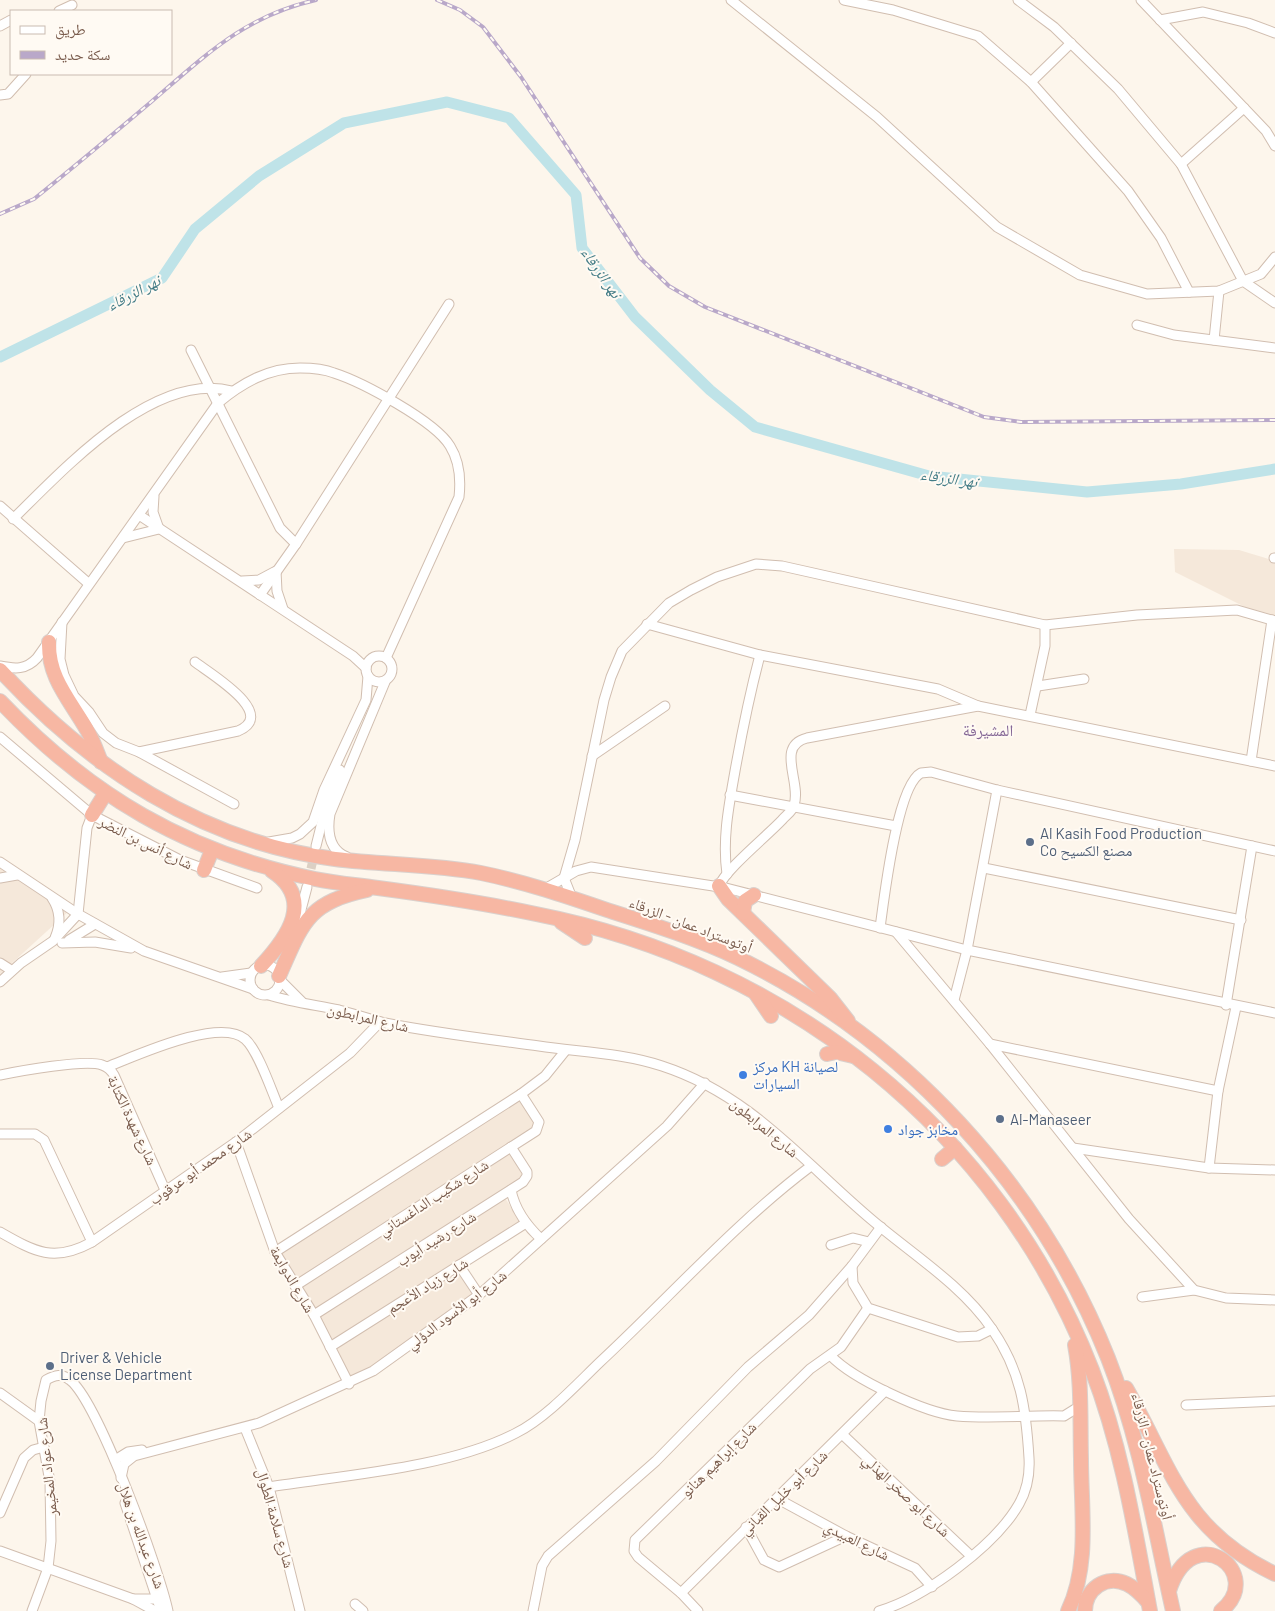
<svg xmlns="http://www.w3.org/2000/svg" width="1275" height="1611" font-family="Barlow,'Noto Naskh Arabic',sans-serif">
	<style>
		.residential { fill: #f5e8da }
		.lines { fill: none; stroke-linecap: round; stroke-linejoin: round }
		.river { stroke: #bfe3e8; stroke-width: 11 }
		.minor-tunnel { stroke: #dcd0c4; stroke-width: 9; stroke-dasharray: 9 4.5; stroke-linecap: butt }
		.minor-casing { stroke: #d1beb0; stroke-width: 11 }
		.highway-casing { stroke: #dad1cd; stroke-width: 16 }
		.minor { stroke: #fff; stroke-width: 9 }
		.highway { stroke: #f7b7a3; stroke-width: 14 }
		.rail-casing { stroke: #b9a8c9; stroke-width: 4 }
		.rail { stroke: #fffaf3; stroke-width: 2; stroke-dasharray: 5.5; stroke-linecap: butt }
		.service-dot { fill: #5c6f8a; stroke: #fffaf3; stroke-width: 2 }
		.shop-dot { fill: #3f7fe0; stroke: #fffaf3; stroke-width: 2 }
		.labels { text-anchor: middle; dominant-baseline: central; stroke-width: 4; stroke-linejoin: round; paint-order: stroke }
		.service-label { font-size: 15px; fill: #4e5e75; stroke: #fffaf3; text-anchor: start }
		.street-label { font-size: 15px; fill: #7a5c4d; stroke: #fffaf3 }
		.shop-label { font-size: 15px; fill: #366cbe; stroke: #fffaf3; text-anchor: start }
		.water-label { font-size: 16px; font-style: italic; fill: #437c86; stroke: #fffaf3 }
		.neighbourhood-label { font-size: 16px; fill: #846695; stroke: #fffaf3 }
	</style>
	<rect width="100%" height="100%" fill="#fdf6ec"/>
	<!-- residential -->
	<g class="residential">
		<polygon points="1174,549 1239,550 1275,561 1275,622 1175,572"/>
		<polygon points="0,867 69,911 0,974"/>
		<polygon points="522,1099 537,1129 506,1147 525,1179 502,1193 521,1223 461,1266 479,1293 349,1382 277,1254"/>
	</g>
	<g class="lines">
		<!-- river -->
		<polyline class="river" points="0,357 162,278 195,229 259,176 344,123 447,102 509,118 576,195 582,248 635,317 710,390 755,427 929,476 1087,492 1181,484 1275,469"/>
		<!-- minor-tunnel -->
		<polyline class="minor-tunnel" points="308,882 315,851"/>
		<!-- minor casing -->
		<g class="minor-casing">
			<g id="minor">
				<polyline points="731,0 877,117 997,227 1080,275 1147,294 1219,291 1261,274 1275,257"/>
				<polyline points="844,0 893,10 978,36 1031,82 1128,191 1161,238 1189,292"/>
				<polyline points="1018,0 1054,27 1118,89 1181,164 1243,281 1275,303"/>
				<polyline points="1141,0 1266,131 1275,146"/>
				<polyline points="59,11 72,5"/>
				<polyline points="1160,20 1203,12 1248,23 1275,33"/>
				<polyline points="0,26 11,20"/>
				<polyline points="1031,82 1071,43"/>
				<polyline points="0,95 8,94 26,74"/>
				<polyline points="1181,164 1244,108"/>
				<polyline points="1137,325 1174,335 1275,348"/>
				<polyline points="1214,340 1219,291"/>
				<polyline points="191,350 280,528 296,544"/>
				<polyline points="0,506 88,583"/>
				<polyline points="139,515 353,656 366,668"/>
				<path d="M13,519C63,470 154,370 232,391"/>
				<polyline points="123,538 159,529 153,512 154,496"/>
				<polyline points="1274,558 1275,558"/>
				<polyline points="276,571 277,591 283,609"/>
				<polyline points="242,581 259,580 274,572"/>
				<polyline points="260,595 296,544 449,304"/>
				<polyline points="62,622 60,659 64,675 74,696 89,712 103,733 116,743 139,752 234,804"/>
				<polyline points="647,624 760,655 938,689 978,706"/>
				<circle cx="379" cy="669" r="13"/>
				<path d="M0,666C15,669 26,670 37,658L218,403C242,383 268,368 300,368C311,368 324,369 334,373C362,382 435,421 450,446C460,462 461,479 459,497L386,658"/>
				<polyline points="1038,686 1084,679"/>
				<polyline points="1030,715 1045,646 1045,625"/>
				<polyline points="0,737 92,815 180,860 257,888"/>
				<path d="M139,752L238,731C279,714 209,673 195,662"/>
				<polyline points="592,756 665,706"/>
				<polyline points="1251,761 1272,620"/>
				<polyline points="730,795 896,826"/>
				<polyline points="269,842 292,838 300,834 313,822 324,790 366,700 368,676"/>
				<polyline points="316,846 326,806 340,770"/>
				<path d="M347,857C329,850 327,832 330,814L385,682"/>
				<polyline points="0,862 78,914 144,951 253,989"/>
				<polyline points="984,868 1241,920"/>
				<path d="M727,874C722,839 729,805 735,771C742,732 750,693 760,655"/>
				<polyline points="0,878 17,875"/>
				<path d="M719,886C726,869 767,836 782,820C786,815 793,811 794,805C802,783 775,746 807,738L978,706L1275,766"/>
				<polyline points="545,889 576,871 591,867 726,888 967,950 1275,1013"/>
				<path d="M52,898C60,910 61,924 55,938"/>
				<polyline points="572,898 564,878 575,840 604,700 611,677 622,651 669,603 691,590 717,577 756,564 782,566 1045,625 1137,615 1237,610 1275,621"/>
				<polyline points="297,925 307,887"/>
				<path d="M880,928C884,899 897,785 921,773L931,772L997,790L1275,851"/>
				<polyline points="896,932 990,1044 1129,1219 1194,1290 1226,1298 1275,1300"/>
				<polyline points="69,940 95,924"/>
				<polyline points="62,943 95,942 131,948"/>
				<polyline points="0,963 11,970"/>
				<circle cx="265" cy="980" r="15"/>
				<polyline points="222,977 251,973"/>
				<polyline points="280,980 302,1002"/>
				<polyline points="0,982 21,963 53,941 78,914 87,828 92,815"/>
				<path d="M269,995C291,1002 315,1005 339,1010C354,1014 369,1019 385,1023C436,1033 487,1039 539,1046C580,1052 623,1053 662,1066C751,1095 803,1162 872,1220C912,1254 962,1285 992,1329C1021,1371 1026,1408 1029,1458C1030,1475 1027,1490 1019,1504C995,1546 924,1598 879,1611"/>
				<polyline points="954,1000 967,950 997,790"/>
				<polyline points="1226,1005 1252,846"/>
				<polyline points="990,1044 1218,1091"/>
				<path d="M107,1067C136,1056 219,1017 245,1039C258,1050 272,1092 279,1108"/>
				<path d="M0,1075C20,1071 85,1059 102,1065C108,1067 111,1070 114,1075L165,1190"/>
				<polyline points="0,1134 35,1134 44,1140 92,1242"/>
				<polyline points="236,1142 275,1252 314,1315 349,1384"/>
				<polyline points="1073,1148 1209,1168 1275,1170"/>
				<polyline points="1209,1168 1218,1091 1236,1007"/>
				<path d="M511,1190C515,1210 526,1225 541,1239"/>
				<path d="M0,1232C35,1252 54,1263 92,1242L236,1142L350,1053L380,1022"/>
				<polyline points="831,1245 853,1238 869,1242"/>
				<polyline points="275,1252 521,1094 545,1076 566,1050"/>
				<polyline points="459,1265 479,1295"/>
				<polyline points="852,1266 853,1283 868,1308 958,1337 978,1336 992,1329"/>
				<polyline points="295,1286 536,1131 539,1122 521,1094"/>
				<polyline points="1142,1297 1194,1290"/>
				<polyline points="314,1315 523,1182 527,1176 527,1172 511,1147"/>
				<polyline points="330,1347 526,1223"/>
				<path d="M831,1356C853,1379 925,1413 957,1416C992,1419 1029,1415 1064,1416L1080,1406"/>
				<polyline points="0,1393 39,1421"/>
				<polyline points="1186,1405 1275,1401"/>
				<polyline points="245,1428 269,1487 300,1611"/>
				<polyline points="843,1435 971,1556"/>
				<polyline points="115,1460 128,1452 142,1450"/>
				<polyline points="121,1478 124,1464 134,1456 259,1423 373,1371 479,1295 667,1126 705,1083"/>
				<path d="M269,1487C345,1475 449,1468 516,1433C546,1418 576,1385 600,1362C670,1297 735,1223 811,1166"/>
				<polyline points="778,1499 846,1536 915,1568 932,1587"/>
				<polyline points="125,1503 161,1611"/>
				<polyline points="0,1513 24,1458 33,1450 44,1447"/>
				<polyline points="746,1527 764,1560 779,1567 846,1536"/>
				<polyline points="0,1551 133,1599 155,1611"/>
				<polyline points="681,1593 885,1391"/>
				<polyline points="133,1599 162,1599"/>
				<polyline points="355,1604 363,1611"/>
				<path d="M32,1611L48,1568L51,1541L50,1482L39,1421L41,1401L46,1380C55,1375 62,1373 70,1380C98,1401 160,1572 168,1611"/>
				<polyline points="533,1611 542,1566 548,1556 656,1461 748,1367 809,1315 852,1266 881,1227"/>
				<polyline points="698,1611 681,1593 638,1557 634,1551 635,1540 810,1369 841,1347 868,1308"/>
			</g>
		</g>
		<!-- highway casing -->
		<g class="highway-casing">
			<g id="highway">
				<path d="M49,642C48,678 70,700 87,730C93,740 97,752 101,762"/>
				<path d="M0,670C89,767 202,842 335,859C384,865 433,864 481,873C525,882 566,896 607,910C651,924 696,938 738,958C905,1039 1039,1185 1108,1358C1140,1439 1154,1526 1173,1611"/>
				<path d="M0,701C89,795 187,853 315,879C335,883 357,885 378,888C431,895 484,903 536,914C786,963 999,1130 1092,1370C1122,1448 1135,1530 1150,1611"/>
				<polyline points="92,815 105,794"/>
				<polyline points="204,870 212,850"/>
				<polyline points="719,886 728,899 830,998 848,1021"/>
				<polyline points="743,913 745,901 754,895"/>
				<polyline points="561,922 585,938"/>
				<path d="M261,966C288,937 315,899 272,871"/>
				<path d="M279,976C303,922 307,903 367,890"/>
				<polyline points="756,994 771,1016"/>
				<polyline points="827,1054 836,1052 853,1056"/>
				<polyline points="942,1159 955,1148"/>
				<path d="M1126,1388C1172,1469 1183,1530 1275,1574"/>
				<path d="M1169,1591C1193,1516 1267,1574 1221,1611"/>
				<path d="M1068,1611C1090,1565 1081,1509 1081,1459C1080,1421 1082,1382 1075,1345"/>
				<path d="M1085,1611C1085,1589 1106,1574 1127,1584C1135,1588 1142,1595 1148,1602"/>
			</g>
		</g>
		<!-- minor -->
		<use href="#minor" class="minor"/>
		<!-- highway -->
		<use href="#highway" class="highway"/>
		<!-- rail casing -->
		<g class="rail-casing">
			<g id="rail">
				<polyline points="437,0 460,10 483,27 521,77 640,258 669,286 705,307 984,417 1021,422 1275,420"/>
				<path d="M0,214L34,199C74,167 112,135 151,102C205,56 244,16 316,0"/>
			</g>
		</g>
		<!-- rail -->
		<use href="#rail" class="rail"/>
	</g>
	<!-- markers -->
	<g class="service-dot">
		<circle cx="1030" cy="842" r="5"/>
		<circle cx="1000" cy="1119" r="5"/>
		<circle cx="50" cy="1366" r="5"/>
	</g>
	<g class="shop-dot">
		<circle cx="743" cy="1075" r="5"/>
		<circle cx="888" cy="1129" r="5"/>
	</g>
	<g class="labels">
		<!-- service labels -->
		<g class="service-label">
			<text x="1040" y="833">Al Kasih Food Production<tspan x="1040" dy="17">Co مصنع الكسيح</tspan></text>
			<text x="1010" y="1119">Al-Manaseer</text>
			<text x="60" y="1357">Driver &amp; Vehicle<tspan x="60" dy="17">License Department</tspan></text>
		</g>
		<!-- street labels -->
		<g class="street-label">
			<text transform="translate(146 842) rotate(26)">شارع أنس بن النضر</text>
			<text transform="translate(691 924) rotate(21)">أوتوستراد عمان - الزرقاء</text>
			<text transform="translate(368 1017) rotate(13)">شارع المرابطون</text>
			<text transform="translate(133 1120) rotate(65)">شارع شهدة الكتابة</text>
			<text transform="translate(765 1127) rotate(40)">شارع المرابطون</text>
			<text transform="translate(200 1166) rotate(-35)">شارع محمد أبو عرقوب</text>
			<text transform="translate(433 1197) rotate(-33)">شارع شكيب الداغستاني</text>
			<text transform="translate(436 1238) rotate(-32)">شارع رشيد أيوب</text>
			<text transform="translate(293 1279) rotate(60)">شارع الدوايمة</text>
			<text transform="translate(427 1285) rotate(-32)">شارع زياد الأعجم</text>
			<text transform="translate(456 1309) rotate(-37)">شارع أبو الأسود الدؤلي</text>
			<text transform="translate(1153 1456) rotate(76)">أوتوستراد عمان - الزرقاء</text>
			<text transform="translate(718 1459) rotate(-45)">شارع إبراهيم هنانو</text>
			<text transform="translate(46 1467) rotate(-96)">شارع عواد المخيمر</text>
			<text transform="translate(783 1492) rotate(-44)">شارع أبو خليل القباني</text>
			<text transform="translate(907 1495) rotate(43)">شارع أبو صخر الهذلي</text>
			<text transform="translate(276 1518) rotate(74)">شارع سلامة الطوال</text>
			<text transform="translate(142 1535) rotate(70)">شارع عبدالله بن هلال</text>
			<text transform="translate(857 1540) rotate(26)">شارع العبيدي</text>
		</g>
		<!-- shop labels -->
		<g class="shop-label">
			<text x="753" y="1066">مركز KH لصيانة<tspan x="753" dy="17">السيارات</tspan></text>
			<text x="898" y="1129">مخابز جواد</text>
		</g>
		<!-- water labels -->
		<g class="water-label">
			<text transform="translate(602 272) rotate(55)">نهر الزرقاء</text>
			<text transform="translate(133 292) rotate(-28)">نهر الزرقاء</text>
			<text transform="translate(949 477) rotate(8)">نهر الزرقاء</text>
		</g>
		<!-- neighbourhood labels -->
		<g class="neighbourhood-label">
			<text x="988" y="729">المشيرفة</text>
		</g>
	</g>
	<!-- legend -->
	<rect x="10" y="10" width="162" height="65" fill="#fffaf3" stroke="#cabbb1"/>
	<rect x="20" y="26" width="25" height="8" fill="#ffffff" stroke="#cabbb1"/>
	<text x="55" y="35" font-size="15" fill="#7a5c4d">طريق</text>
	<rect x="20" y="51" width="25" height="8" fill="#b9a8c9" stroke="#cabbb1"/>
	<text x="55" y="60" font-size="15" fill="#7a5c4d">سكة حديد</text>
</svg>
